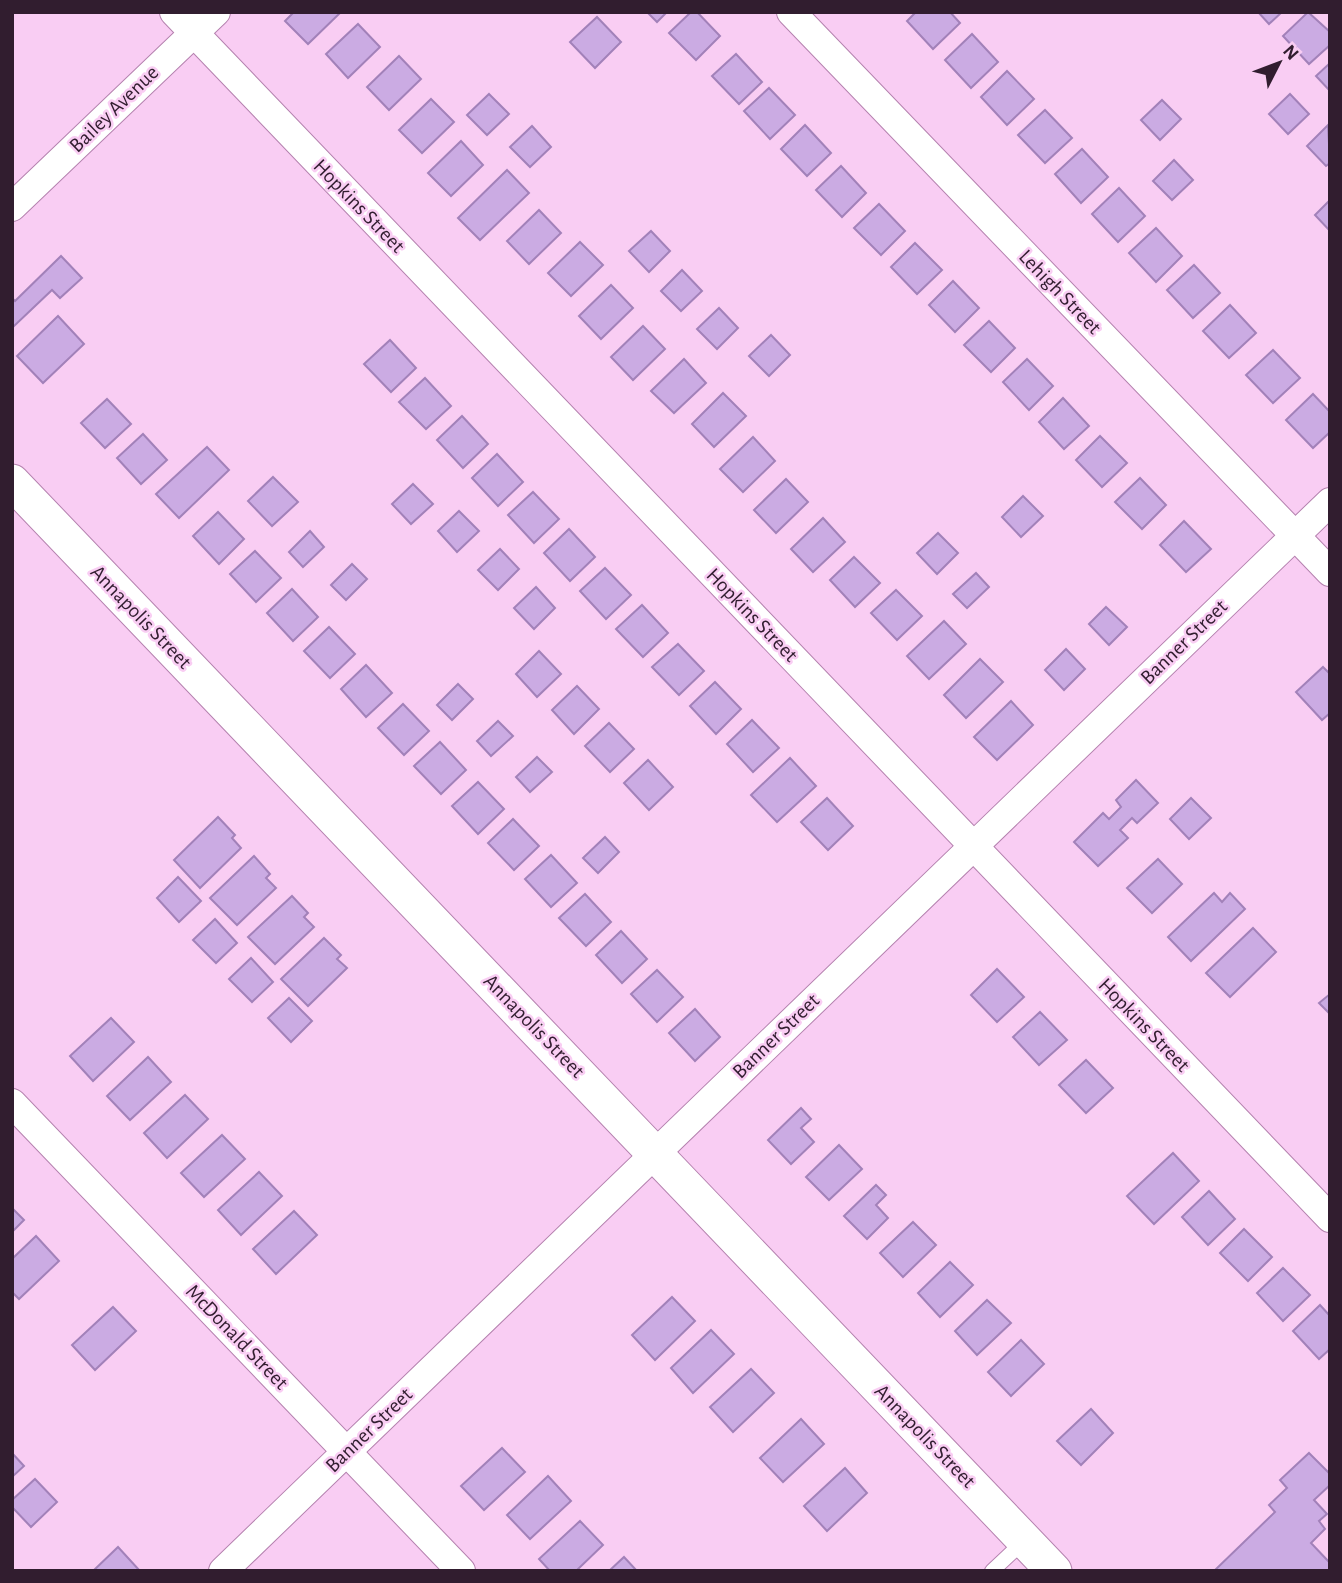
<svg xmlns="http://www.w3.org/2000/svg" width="1342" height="1583" font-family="'Alegreya Sans',sans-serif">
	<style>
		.building { fill: #cbabe3; stroke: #a281b9; stroke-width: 2 }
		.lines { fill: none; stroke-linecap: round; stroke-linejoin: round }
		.service-casing { stroke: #b582af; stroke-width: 16 }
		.minor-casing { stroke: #b582af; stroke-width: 30 }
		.tertiary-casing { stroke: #b582af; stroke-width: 37 }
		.service { stroke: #fff; stroke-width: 14 }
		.minor { stroke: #fff; stroke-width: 28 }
		.tertiary { stroke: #fff; stroke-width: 35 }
		.labels { text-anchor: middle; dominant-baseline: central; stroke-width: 5; stroke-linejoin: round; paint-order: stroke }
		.street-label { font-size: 21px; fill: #311d2f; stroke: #f9cdf3 }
	</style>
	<rect width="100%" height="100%" fill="#f9cdf3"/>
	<!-- building -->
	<g class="building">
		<polygon points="294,12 339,12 340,13 308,44 285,21"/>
		<polygon points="647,12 667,12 657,22"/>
		<polygon points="691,12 697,12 720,36 696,60 669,33"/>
		<polygon points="916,12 950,12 960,23 933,49 907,21"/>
		<polygon points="1258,12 1282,12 1269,24"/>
		<polygon points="1308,12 1330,32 1330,45 1309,64 1283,36"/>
		<polygon points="597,17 621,42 595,68 570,42"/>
		<polygon points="358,24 380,47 348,78 326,54"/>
		<polygon points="972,34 998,62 971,88 945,60"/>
		<polygon points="736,54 762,82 739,104 712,76"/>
		<polygon points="399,56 421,79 389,110 367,87"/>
		<polygon points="1330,63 1330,91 1316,76"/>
		<polygon points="1007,71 1034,99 1007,125 981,97"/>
		<polygon points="769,88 795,115 770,139 744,111"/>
		<polygon points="489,94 509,114 487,135 467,115"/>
		<polygon points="1290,94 1309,114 1288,134 1269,114"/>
		<polygon points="431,99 454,122 422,153 399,130"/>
		<polygon points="1162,100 1181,119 1160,140 1141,120"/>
		<polygon points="1045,110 1072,138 1045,163 1018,135"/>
		<polygon points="805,125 831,153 807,176 781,149"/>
		<polygon points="1328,125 1330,163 1326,166 1307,146"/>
		<polygon points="532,126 551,147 530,167 510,147"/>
		<polygon points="461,141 483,165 451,196 428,173"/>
		<polygon points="1082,149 1108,177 1081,203 1055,174"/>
		<polygon points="1174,160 1193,180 1172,200 1153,181"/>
		<polygon points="841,166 866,193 842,217 816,190"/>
		<polygon points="507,170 529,193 480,240 458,218"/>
		<polygon points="1119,188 1145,216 1118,242 1092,214"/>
		<polygon points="1330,200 1330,231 1315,215"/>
		<polygon points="879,204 905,231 881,255 854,228"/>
		<polygon points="539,210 561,233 529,264 507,241"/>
		<polygon points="1156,228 1182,256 1156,282 1129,253"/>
		<polygon points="651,231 670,251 649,272 629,251"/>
		<polygon points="580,242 603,265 571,296 548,273"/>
		<polygon points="915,243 942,270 917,294 891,267"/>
		<polygon points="61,256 82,278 60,298 52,290 12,328 12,298 15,301"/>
		<polygon points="1194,265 1220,293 1193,318 1167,290"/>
		<polygon points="682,270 702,291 681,311 661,291"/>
		<polygon points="953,281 979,308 955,332 929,305"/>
		<polygon points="611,285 633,308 601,339 579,316"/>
		<polygon points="1230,305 1256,333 1229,358 1203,331"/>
		<polygon points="719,308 738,328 717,349 697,329"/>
		<polygon points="58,316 84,344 43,383 17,356"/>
		<polygon points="989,321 1015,348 991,372 964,345"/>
		<polygon points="643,326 665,349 633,380 611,357"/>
		<polygon points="771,335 790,355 769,376 749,356"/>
		<polygon points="390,340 416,368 391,392 364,364"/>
		<polygon points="1273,350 1300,378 1273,403 1246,375"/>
		<polygon points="684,359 706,383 674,413 651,391"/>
		<polygon points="1027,359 1053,386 1029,410 1003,382"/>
		<polygon points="425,378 451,406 426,429 399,402"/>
		<polygon points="723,393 746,416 714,447 692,424"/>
		<polygon points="1313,394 1330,412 1330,432 1313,448 1286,420"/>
		<polygon points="1063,398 1089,426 1064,449 1039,422"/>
		<polygon points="107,399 131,424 105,448 81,423"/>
		<polygon points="462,416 488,444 463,468 437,440"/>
		<polygon points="143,434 167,460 141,484 117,458"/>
		<polygon points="1100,436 1127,463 1102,487 1076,460"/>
		<polygon points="753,437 775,461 743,492 720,469"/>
		<polygon points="207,447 229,470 179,518 156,494"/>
		<polygon points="497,454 523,482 498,506 472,478"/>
		<polygon points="273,477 298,502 272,526 248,501"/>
		<polygon points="1140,478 1166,505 1142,529 1115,502"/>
		<polygon points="786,479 808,502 776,533 754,510"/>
		<polygon points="413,484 433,504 411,524 392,504"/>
		<polygon points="533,492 559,519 534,543 508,515"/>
		<polygon points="1023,496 1043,516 1021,537 1002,517"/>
		<polygon points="459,511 479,531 457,552 438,531"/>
		<polygon points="218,512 244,539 219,564 193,536"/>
		<polygon points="823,518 845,542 813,572 791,549"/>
		<polygon points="1184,521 1211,549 1186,572 1160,545"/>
		<polygon points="569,529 595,557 570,581 544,553"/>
		<polygon points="310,531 324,547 303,567 289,552"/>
		<polygon points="938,533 958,553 937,574 917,553"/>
		<polygon points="500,549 519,569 498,590 478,570"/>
		<polygon points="255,551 281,578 256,602 230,574"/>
		<polygon points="854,557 880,583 855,607 830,580"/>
		<polygon points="352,564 367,579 346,600 331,585"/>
		<polygon points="605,568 631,595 606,619 580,591"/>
		<polygon points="976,573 989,587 967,608 953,594"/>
		<polygon points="536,587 555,608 534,629 514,608"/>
		<polygon points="292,589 318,617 293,641 267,613"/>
		<polygon points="896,590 922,616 897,640 871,613"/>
		<polygon points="642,605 668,633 643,657 616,629"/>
		<polygon points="1106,607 1127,627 1109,645 1089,624"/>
		<polygon points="944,621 966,644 929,679 907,656"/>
		<polygon points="329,627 355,654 330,678 304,651"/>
		<polygon points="678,644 704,671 679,695 652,667"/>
		<polygon points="1066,649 1085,669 1064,690 1045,670"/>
		<polygon points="539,651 561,674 537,697 516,674"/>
		<polygon points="980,659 1003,682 966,718 944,695"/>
		<polygon points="366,665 392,693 366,717 341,689"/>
		<polygon points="1323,667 1330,674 1330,713 1322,720 1296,692"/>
		<polygon points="715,682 741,709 716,734 690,706"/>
		<polygon points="458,684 473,699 452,720 437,705"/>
		<polygon points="577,686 599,709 574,734 552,710"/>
		<polygon points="1011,701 1033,725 997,760 974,737"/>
		<polygon points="403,704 429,731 404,755 378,728"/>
		<polygon points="752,720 779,748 753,772 727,744"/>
		<polygon points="498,721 513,736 491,756 477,741"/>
		<polygon points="609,723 634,749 610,772 585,746"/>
		<polygon points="440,742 466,770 441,794 414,766"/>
		<polygon points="537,757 552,772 530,792 516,777"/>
		<polygon points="790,758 816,786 777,822 751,795"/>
		<polygon points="648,760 673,787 649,810 624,783"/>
		<polygon points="1136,780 1158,803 1137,823 1132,818 1120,830 1128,838 1098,866 1074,842 1103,813 1109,819 1121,807 1116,800"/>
		<polygon points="478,782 504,809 478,834 452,806"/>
		<polygon points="827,798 853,826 828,850 801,822"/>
		<polygon points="1191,798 1211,818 1189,839 1170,819"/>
		<polygon points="218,817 235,835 232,838 241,848 200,888 174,860"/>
		<polygon points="513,819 539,846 514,870 488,843"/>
		<polygon points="605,837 619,852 598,873 583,858"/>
		<polygon points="551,855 577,883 551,907 525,879"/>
		<polygon points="254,856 270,874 266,878 276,888 237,925 210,898"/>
		<polygon points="1158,859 1182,884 1152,913 1127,888"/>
		<polygon points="178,877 201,901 179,922 157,898"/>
		<polygon points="1214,893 1222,902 1230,893 1245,909 1191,961 1168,937"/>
		<polygon points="585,894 611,922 586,946 559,918"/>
		<polygon points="292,896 308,913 304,917 314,927 275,964 248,937"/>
		<polygon points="215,919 237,943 216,963 193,940"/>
		<polygon points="1253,928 1276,952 1230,997 1206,973"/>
		<polygon points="621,931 647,959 622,983 596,955"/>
		<polygon points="324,938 341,955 337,959 347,968 308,1006 281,979"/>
		<polygon points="251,958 273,982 252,1002 229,979"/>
		<polygon points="997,969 1024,997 997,1022 971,995"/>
		<polygon points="657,970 683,997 657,1022 631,994"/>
		<polygon points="1330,994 1330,1014 1319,1003"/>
		<polygon points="289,998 312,1021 291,1042 268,1018"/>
		<polygon points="695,1009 720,1037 695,1061 669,1033"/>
		<polygon points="1040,1012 1067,1040 1039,1065 1013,1037"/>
		<polygon points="111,1018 134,1042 93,1081 70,1056"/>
		<polygon points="148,1057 171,1082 130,1120 107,1096"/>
		<polygon points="1086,1060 1113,1088 1086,1113 1059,1085"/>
		<polygon points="185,1095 208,1119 167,1158 144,1133"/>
		<polygon points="801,1108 811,1119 801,1128 814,1142 791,1164 768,1140"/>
		<polygon points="222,1135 245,1159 204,1197 181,1173"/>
		<polygon points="839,1145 862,1169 829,1200 806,1177"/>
		<polygon points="1173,1153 1199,1181 1154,1224 1127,1196"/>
		<polygon points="259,1172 282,1196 241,1235 218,1210"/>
		<polygon points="876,1185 886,1195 876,1205 888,1218 867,1239 844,1216"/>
		<polygon points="1209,1191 1235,1219 1208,1245 1182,1217"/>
		<polygon points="12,1208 24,1220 12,1232"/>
		<polygon points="294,1211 317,1235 276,1274 253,1249"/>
		<polygon points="913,1222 936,1245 903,1277 880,1253"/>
		<polygon points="1244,1229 1272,1257 1248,1281 1220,1253"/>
		<polygon points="36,1236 59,1261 19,1299 12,1292 12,1259"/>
		<polygon points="950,1262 973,1285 940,1317 918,1293"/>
		<polygon points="1283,1268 1310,1295 1283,1321 1257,1293"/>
		<polygon points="672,1297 695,1321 655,1360 632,1335"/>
		<polygon points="987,1300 1011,1323 977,1355 955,1331"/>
		<polygon points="1320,1305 1330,1316 1330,1349 1319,1359 1293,1331"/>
		<polygon points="113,1307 136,1331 95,1370 72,1345"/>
		<polygon points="711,1330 734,1354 693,1393 671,1368"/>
		<polygon points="1021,1340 1044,1364 1011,1396 988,1372"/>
		<polygon points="751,1369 774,1393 733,1432 710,1407"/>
		<polygon points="1091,1409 1113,1433 1081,1465 1057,1441"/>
		<polygon points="801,1419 824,1444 783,1482 760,1458"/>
		<polygon points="502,1448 525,1472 484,1510 461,1486"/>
		<polygon points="12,1453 24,1466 12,1477"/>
		<polygon points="1309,1453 1330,1474 1330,1485 1314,1500 1327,1514 1319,1521 1325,1529 1311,1543 1330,1563 1330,1571 1214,1571 1275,1512 1269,1505 1287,1488 1280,1480"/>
		<polygon points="845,1468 867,1493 827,1531 804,1506"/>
		<polygon points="548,1476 571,1501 530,1539 507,1515"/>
		<polygon points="35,1479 57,1502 31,1527 12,1507 12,1500"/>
		<polygon points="580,1521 603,1545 576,1571 550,1571 539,1559"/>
		<polygon points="118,1547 140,1571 93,1571"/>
		<polygon points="624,1557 637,1571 609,1571"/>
	</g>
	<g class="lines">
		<!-- service casing -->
		<g class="service-casing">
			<polyline id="service" points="992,1571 1024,1541"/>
		</g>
		<!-- minor casing -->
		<g class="minor-casing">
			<g id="minor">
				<polyline points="174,12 1330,1218"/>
				<polyline points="791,12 1330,572"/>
				<polyline points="12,207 216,12"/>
				<polyline points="12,1103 461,1571"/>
				<polyline points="223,1571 1330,502"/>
			</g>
		</g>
		<!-- tertiary casing -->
		<g class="tertiary-casing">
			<polyline id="tertiary" points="12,482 1054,1571"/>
		</g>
		<!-- service -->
		<use href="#service" class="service"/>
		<!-- minor -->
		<use href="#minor" class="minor"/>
		<!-- tertiary -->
		<use href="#tertiary" class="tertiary"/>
	</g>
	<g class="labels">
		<!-- street labels -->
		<g class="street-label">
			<text transform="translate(114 109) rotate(-44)">Bailey Avenue</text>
			<text transform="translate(359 206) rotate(46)">Hopkins Street</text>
			<text transform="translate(1060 292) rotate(46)">Lehigh Street</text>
			<text transform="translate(752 615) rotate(46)">Hopkins Street</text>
			<text transform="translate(141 617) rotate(46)">Annapolis Street</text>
			<text transform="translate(1184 642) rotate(-44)">Banner Street</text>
			<text transform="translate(1144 1025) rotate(46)">Hopkins Street</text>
			<text transform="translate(534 1026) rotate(46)">Annapolis Street</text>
			<text transform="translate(776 1036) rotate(-44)">Banner Street</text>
			<text transform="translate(237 1337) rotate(46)">McDonald Street</text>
			<text transform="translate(369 1430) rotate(-44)">Banner Street</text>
			<text transform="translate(925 1436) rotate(46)">Annapolis Street</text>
		</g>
	</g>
	<!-- border -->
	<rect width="1342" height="1583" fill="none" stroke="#311d2f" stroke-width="28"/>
	<!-- north arrow -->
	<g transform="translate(1279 63) rotate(48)" stroke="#f9cdf3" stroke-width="5" paint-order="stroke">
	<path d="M0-5L12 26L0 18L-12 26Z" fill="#311d2f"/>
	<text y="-10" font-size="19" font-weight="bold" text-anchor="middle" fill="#311d2f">N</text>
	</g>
</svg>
